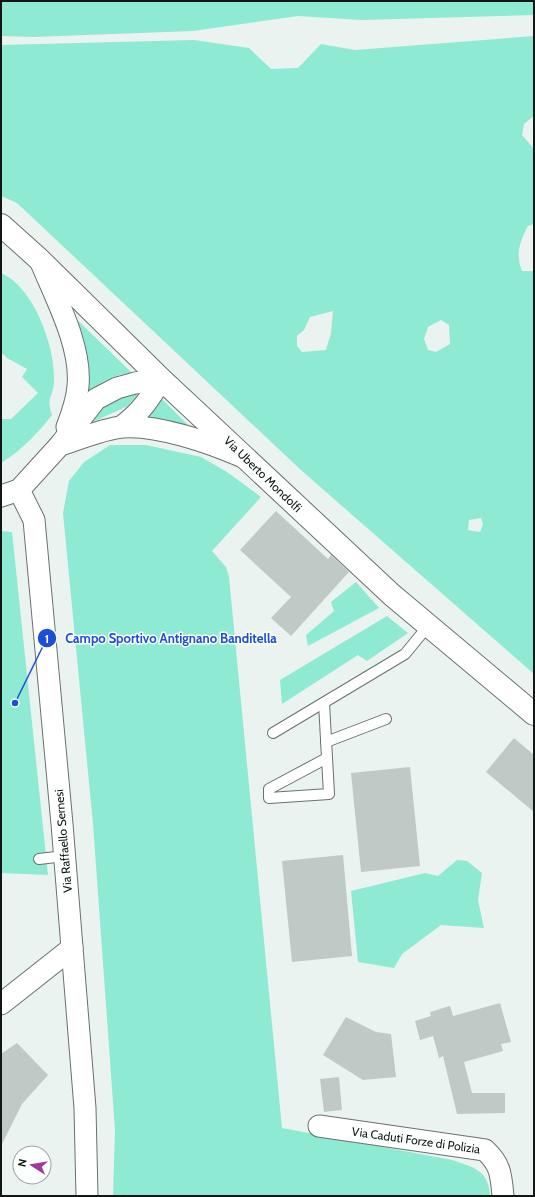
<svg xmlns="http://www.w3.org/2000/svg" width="535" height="1197" font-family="Cabin,sans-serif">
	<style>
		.green { fill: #8eead2; fill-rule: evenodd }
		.building { fill: #bfc9c6 }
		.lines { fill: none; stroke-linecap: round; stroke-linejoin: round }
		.service-casing { stroke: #69716e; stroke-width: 12 }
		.minor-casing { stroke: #69716e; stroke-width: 23 }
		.secondary-casing { stroke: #69716e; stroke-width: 24 }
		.service { stroke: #fff; stroke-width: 10 }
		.minor { stroke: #fff; stroke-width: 21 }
		.secondary { stroke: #fff; stroke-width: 22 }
		.labels { text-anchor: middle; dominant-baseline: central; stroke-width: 3; stroke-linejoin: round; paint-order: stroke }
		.street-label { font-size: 12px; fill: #121615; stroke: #fbfffe }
		.leader { fill: none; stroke: #1d4ed8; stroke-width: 1.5 }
		.callout-dot { fill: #1d4ed8; stroke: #fbfffe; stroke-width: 1.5 }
		.mark-label { font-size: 12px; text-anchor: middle; font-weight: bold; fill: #fff }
		.callout-label { font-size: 13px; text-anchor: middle; font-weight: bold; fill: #1d4ed8; stroke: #fbfffe; stroke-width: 3; stroke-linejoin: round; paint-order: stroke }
	</style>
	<rect width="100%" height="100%" fill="#eaf3f0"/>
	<!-- green -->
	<g class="green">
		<polygon points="1,1 534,1 534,15 362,20 298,16 193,31 33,37 1,36"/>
		<path d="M534,36V116L524,124L522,135L534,149V224L528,226C520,241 515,254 522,271H534V674L302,471L17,203L1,196V45L194,40L249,48L271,69L298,68L321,44L355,50ZM333,311L331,333L326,350L302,352L297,346V336L304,330L310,317ZM441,320L449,325L450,344L436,352L428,350L424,339L428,327ZM481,518L483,524L480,532L468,530L469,520Z"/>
		<path d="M1,273C34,287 56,348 54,382C53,398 46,396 52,415C37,434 22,450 1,463V419H11L38,393L22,377L27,369L7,358L1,352Z"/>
		<path d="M71,314L132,373C113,374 99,383 85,396Z"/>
		<path d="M134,391L138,395L126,407L79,428C97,410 112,401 134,391Z"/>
		<polygon points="159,396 192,429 145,417 155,409"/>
		<path d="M110,445H146L201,457L227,472L261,497L212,551L226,567L229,577L282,1128L452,1160C473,1167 489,1170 490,1196H113L115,1130L93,824L63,513L69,481L84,462Z"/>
		<polygon points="1,531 12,532 48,875 1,873"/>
		<polygon points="356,582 379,608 308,646 306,635 334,611 331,602"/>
		<polygon points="387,616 408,633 367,661 358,655 282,704 280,680"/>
		<polygon points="457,860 467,861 482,873 478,900 484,928 441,925 402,954 394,968 358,962 351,891 425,873 438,876"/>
	</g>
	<!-- building -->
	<g class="building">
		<polygon points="276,511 328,559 331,555 349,572 291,636 271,618 291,597 240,550"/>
		<polygon points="514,738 534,755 534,812 486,772"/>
		<polygon points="410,767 420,866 361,872 351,773"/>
		<polygon points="343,855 352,956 292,962 282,861"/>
		<polygon points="500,1003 511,1042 501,1044 503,1051 464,1062 472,1093 505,1093 505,1113 457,1114 443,1056 439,1058 433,1036 420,1040 415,1021 431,1016 430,1012 450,1006 453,1016"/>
		<polygon points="346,1017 376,1032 391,1034 396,1077 363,1080 323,1055"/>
		<polygon points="17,1043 48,1075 22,1104 1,1146 1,1054"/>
		<polygon points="339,1077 342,1110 324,1112 320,1079"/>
	</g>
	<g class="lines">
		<!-- service casing -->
		<g class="service-casing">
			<g id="service">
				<polyline points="324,703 329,794 269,798 269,789 327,758"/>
				<polyline points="273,733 405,654 428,626"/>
				<polyline points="326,742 386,719"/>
				<polyline points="39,859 65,856"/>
			</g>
		</g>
		<!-- minor casing -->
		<g class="minor-casing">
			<g id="minor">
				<path d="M40,260C55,297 82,346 78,386C77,400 72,414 67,427"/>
				<path d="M121,427C140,413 150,399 161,379"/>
				<path d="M60,445C80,439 102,429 122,427C157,424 211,443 243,457"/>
				<polyline points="19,490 34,520 62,824 85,1108 87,1196"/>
				<polyline points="1,496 19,490 60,445 96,399 117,388 135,383 161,379"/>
				<polyline points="1,1004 72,948"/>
				<path d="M319,1126L485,1150C501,1165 501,1175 503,1196"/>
			</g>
		</g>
		<!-- secondary casing -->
		<g class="secondary-casing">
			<polyline id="secondary" points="1,225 40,260 161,379 392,595 534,714"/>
		</g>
		<!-- service -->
		<use href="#service" class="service"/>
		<!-- minor -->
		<use href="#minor" class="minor"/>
		<!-- secondary -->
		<use href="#secondary" class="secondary"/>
	</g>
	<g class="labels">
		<!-- street labels -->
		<g class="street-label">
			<text transform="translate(263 474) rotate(44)">Via Uberto Mondolfi</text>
			<text transform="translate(63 841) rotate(-95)">Via Raffaello Sernesi</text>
			<text transform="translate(416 1140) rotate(8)">Via Caduti Forze di Polizia</text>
		</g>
	</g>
	<!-- callouts -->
	<path class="leader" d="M15 703L47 638"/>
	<g class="callout-dot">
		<circle cx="15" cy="703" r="4"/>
		<circle cx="47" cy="638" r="10"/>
	</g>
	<g class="mark-label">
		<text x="47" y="643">1</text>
	</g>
	<g class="callout-label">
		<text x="171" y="643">Campo Sportivo Antignano Banditella</text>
	</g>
	<!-- border -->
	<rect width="535" height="1197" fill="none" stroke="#121615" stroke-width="4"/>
	<!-- north arrow -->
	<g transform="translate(32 1165) rotate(282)"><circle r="19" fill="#fbfffe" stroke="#9ea2a1"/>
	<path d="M0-3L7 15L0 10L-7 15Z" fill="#a2399a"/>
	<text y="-6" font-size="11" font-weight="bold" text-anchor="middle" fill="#121615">N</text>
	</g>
</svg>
